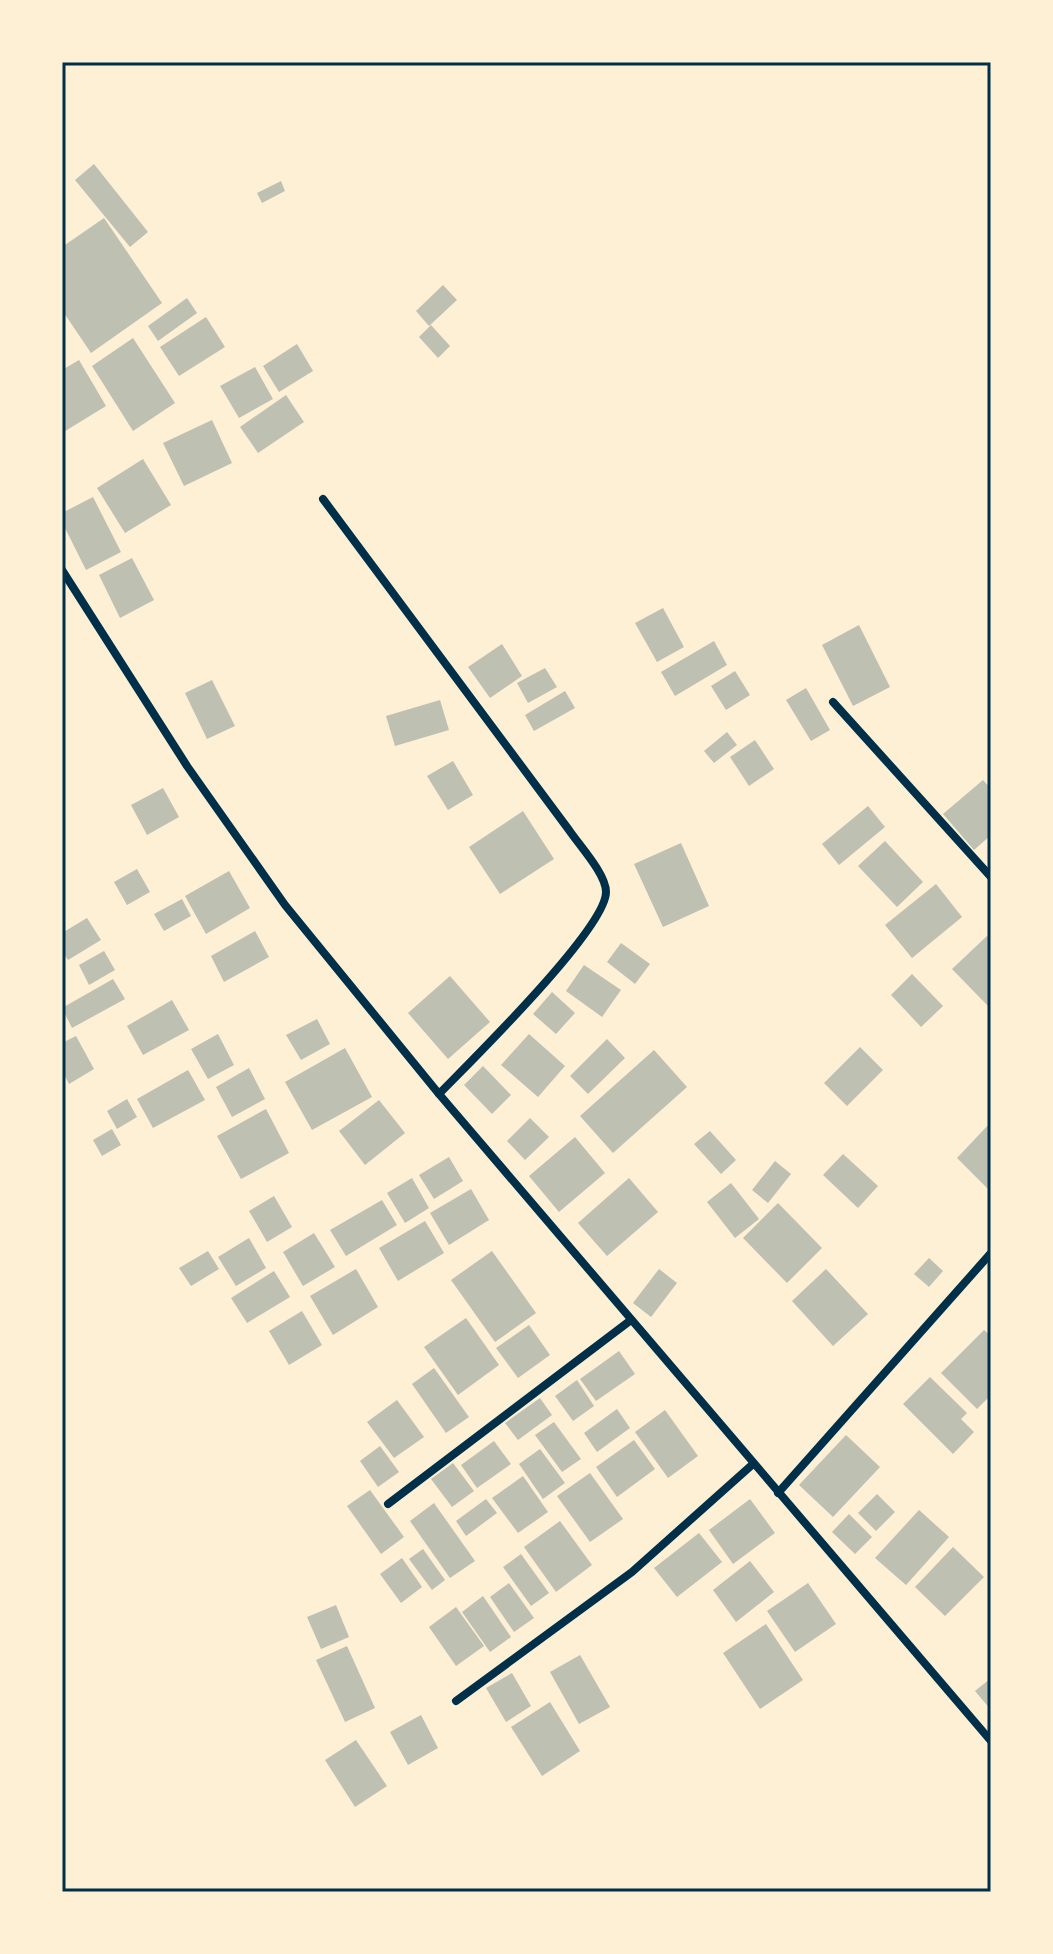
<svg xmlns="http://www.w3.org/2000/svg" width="1053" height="1954" font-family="'IBM Plex Sans',sans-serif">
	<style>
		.building { fill: #bec0b2 }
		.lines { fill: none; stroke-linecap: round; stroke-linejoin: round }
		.minor { stroke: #003049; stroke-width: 8 }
		.neatline { fill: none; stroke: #003049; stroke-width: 3 }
	</style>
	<rect width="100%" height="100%" fill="#fdf0d5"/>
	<!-- building -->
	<g class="building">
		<polygon points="94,164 148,232 130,247 75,180"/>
		<polygon points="281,181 285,191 262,203 257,193"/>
		<polygon points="104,218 162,303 91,353 62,310 62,247"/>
		<polygon points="443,285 457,300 429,326 416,311"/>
		<polygon points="187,298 197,313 158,341 148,326"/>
		<polygon points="206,317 225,347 179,376 160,347"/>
		<polygon points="431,325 450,346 438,358 419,337"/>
		<polygon points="133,338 175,403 133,431 92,366"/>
		<polygon points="297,344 313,371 279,392 263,366"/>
		<polygon points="79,360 106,406 62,433 62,370"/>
		<polygon points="255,367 273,399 239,418 220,386"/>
		<polygon points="286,395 304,422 258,453 240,427"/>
		<polygon points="212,420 232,463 184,486 163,443"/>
		<polygon points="143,459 171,505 125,533 97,488"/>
		<polygon points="93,497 121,552 86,570 62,522 62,513"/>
		<polygon points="132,558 154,600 120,618 99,575"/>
		<polygon points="663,608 684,647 657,662 635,623"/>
		<polygon points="859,625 890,687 853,706 822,645"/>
		<polygon points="714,641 727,665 675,696 661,672"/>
		<polygon points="502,644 522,676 490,698 468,667"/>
		<polygon points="545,668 557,687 528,703 517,683"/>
		<polygon points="735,671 750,695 726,710 711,686"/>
		<polygon points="212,680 235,726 207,739 185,693"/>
		<polygon points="806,688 830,730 811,741 786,700"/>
		<polygon points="565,691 575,708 534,731 525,715"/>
		<polygon points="440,700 449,730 395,746 386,716"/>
		<polygon points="727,732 737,745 714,763 704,751"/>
		<polygon points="755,740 774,769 749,786 730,757"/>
		<polygon points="453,761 473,795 448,810 427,776"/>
		<polygon points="983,780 991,789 991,835 974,850 943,814"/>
		<polygon points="163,788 179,817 147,835 131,805"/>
		<polygon points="868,806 885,827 839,865 822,844"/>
		<polygon points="523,811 554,859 500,894 469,847"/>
		<polygon points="885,841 923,882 897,907 858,866"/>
		<polygon points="681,843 709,906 663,927 634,864"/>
		<polygon points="137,869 150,892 127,905 114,882"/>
		<polygon points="229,871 250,908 206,934 185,896"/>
		<polygon points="936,884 962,917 912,958 885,925"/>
		<polygon points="182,899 191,916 164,931 154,914"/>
		<polygon points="87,918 101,940 68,960 62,951 62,933"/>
		<polygon points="255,931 269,957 224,982 211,956"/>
		<polygon points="987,936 991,940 989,1007 952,969"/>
		<polygon points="621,943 650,964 635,984 607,962"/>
		<polygon points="104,951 115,970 89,985 79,965"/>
		<polygon points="584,965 621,990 602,1017 566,991"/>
		<polygon points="912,974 943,1006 921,1027 891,995"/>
		<polygon points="450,976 490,1022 448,1059 408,1013"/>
		<polygon points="113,979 125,999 72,1028 62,1008"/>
		<polygon points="552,992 575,1013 556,1034 533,1014"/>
		<polygon points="172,1000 189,1030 143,1055 127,1026"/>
		<polygon points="317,1019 330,1044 301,1060 286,1035"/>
		<polygon points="218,1034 234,1065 208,1079 191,1049"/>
		<polygon points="529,1034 565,1066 538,1097 501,1065"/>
		<polygon points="76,1036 94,1069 69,1084 62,1070 62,1043"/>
		<polygon points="607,1039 625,1058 588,1094 570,1076"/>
		<polygon points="860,1047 883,1070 847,1106 824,1083"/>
		<polygon points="345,1048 372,1097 312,1130 285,1082"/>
		<polygon points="654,1050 687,1087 613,1153 580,1116"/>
		<polygon points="483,1066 511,1095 492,1114 464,1085"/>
		<polygon points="249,1068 265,1099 232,1117 216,1087"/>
		<polygon points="188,1070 205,1100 153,1128 137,1099"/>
		<polygon points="127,1099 137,1117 117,1129 107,1111"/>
		<polygon points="379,1100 405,1133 365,1165 339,1131"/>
		<polygon points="266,1109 289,1153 241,1179 217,1136"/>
		<polygon points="530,1118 549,1137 525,1160 507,1141"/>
		<polygon points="991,1122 991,1192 957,1158"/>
		<polygon points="112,1129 121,1145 102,1156 93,1140"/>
		<polygon points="710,1131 736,1160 721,1174 694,1144"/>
		<polygon points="575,1137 605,1173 559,1212 529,1176"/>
		<polygon points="843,1154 878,1186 858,1208 823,1175"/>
		<polygon points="449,1157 463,1181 434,1199 419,1175"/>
		<polygon points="775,1161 791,1174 768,1203 752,1190"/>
		<polygon points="412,1178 429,1208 405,1223 387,1193"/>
		<polygon points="629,1178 658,1212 607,1256 578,1223"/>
		<polygon points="731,1183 759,1219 735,1238 707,1202"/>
		<polygon points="471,1189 489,1220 449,1245 430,1213"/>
		<polygon points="274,1196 292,1227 267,1242 249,1211"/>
		<polygon points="382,1200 397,1225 346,1256 330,1230"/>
		<polygon points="778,1203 822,1248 787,1283 743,1238"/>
		<polygon points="425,1221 444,1253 398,1281 379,1248"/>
		<polygon points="314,1233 335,1267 303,1286 283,1252"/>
		<polygon points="249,1238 266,1268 236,1286 218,1257"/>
		<polygon points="208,1251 219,1269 191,1286 179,1268"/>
		<polygon points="492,1251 536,1313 495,1342 451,1280"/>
		<polygon points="929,1258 943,1271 929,1287 914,1274"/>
		<polygon points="356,1269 378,1307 333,1335 310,1296"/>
		<polygon points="659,1269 677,1283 651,1317 633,1303"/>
		<polygon points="826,1269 868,1314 833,1346 792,1301"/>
		<polygon points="274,1271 290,1297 247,1323 231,1298"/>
		<polygon points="302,1311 322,1345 289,1365 269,1331"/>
		<polygon points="466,1318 499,1365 458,1395 424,1347"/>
		<polygon points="529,1325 550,1355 518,1378 496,1348"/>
		<polygon points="984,1330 991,1336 991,1395 977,1409 941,1373"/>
		<polygon points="619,1351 635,1374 596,1401 580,1379"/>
		<polygon points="434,1368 469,1417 446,1433 412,1384"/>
		<polygon points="930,1377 967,1413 961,1419 974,1432 953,1454 903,1404"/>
		<polygon points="577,1380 594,1406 573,1421 555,1396"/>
		<polygon points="540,1398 552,1415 518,1440 505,1423"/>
		<polygon points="397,1400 424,1437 394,1458 367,1422"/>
		<polygon points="617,1409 630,1428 597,1452 584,1433"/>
		<polygon points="665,1410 698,1456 668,1478 635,1432"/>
		<polygon points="554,1422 581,1459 562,1472 535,1435"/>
		<polygon points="846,1435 880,1467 833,1517 799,1485"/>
		<polygon points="634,1440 655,1469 617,1497 596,1467"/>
		<polygon points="494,1441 511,1464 477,1488 461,1465"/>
		<polygon points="380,1446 399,1472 378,1487 360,1461"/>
		<polygon points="540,1449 565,1483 543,1499 519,1464"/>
		<polygon points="453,1463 474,1491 452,1507 431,1479"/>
		<polygon points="590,1473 623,1519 590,1542 557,1496"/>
		<polygon points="523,1476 548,1512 518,1533 492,1498"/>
		<polygon points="370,1490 404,1537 381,1554 347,1506"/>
		<polygon points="877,1494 895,1512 876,1531 858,1513"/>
		<polygon points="486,1499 497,1513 466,1536 456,1521"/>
		<polygon points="750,1499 775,1533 733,1564 709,1530"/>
		<polygon points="434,1503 475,1561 450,1578 410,1521"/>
		<polygon points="919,1510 949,1537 906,1585 875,1558"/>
		<polygon points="849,1514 872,1537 855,1554 832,1532"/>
		<polygon points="560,1521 592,1565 556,1592 524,1547"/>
		<polygon points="699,1533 722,1562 677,1597 654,1568"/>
		<polygon points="953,1547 984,1577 945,1616 915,1587"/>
		<polygon points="423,1549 445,1580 432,1590 409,1559"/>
		<polygon points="521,1554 549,1593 531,1606 503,1567"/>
		<polygon points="402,1558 422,1587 401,1603 380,1574"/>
		<polygon points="750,1561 774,1592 736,1622 713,1590"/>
		<polygon points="509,1583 534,1618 514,1632 490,1597"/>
		<polygon points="808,1583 836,1624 795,1652 767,1611"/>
		<polygon points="483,1596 511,1637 490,1652 462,1612"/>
		<polygon points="336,1605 349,1637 321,1649 307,1617"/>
		<polygon points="456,1607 484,1646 456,1666 429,1627"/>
		<polygon points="766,1624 803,1680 760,1709 723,1653"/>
		<polygon points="347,1646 375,1708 345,1722 316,1660"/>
		<polygon points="580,1655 610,1707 579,1724 550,1672"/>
		<polygon points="512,1673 531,1706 506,1722 486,1688"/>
		<polygon points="991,1678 991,1710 975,1691"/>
		<polygon points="550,1702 580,1751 542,1776 511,1727"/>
		<polygon points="421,1715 438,1748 408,1765 390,1732"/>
		<polygon points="356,1740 387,1786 355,1807 325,1760"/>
	</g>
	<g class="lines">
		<!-- minor -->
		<g class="minor">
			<path d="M323,499L569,830C579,845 606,874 606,892C606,929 470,1062 439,1094"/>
			<polyline points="62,570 187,766 285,905 439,1094 991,1741"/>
			<polyline points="833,702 991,877"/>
			<polyline points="778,1493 991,1253"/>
			<polyline points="388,1504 631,1320"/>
			<polyline points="456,1701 632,1572 753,1464"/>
		</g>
	</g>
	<!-- border -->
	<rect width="1053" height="1954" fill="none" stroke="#fdf0d5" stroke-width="128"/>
	<rect x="64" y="64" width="925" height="1826" class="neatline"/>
</svg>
